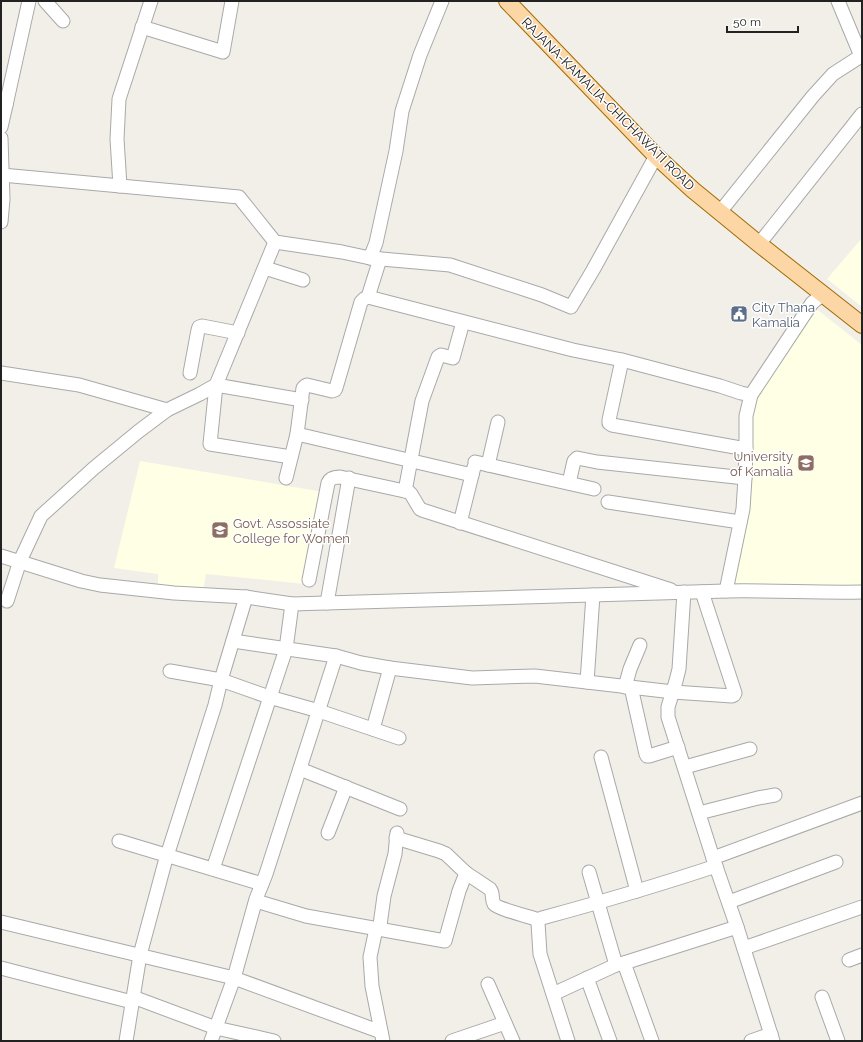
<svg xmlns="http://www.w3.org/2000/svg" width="863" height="1042" font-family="Raleway,sans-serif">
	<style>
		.education { fill: #ffffe5 }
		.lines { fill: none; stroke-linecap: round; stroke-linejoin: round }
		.minor-casing { stroke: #a9a9a9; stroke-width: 15 }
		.major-casing { stroke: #a06b00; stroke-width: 18 }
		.minor { stroke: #fff; stroke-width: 13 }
		.major { stroke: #fcd6a4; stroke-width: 16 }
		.labels { text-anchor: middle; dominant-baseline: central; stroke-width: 3; stroke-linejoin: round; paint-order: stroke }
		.street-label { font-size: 13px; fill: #222; stroke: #fff }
		.service-label { font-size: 13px; fill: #4e5e75; stroke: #fff; text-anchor: start }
		.education-label { font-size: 13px; fill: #785e54; stroke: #fff; text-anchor: end }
	</style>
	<rect width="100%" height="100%" fill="#f2efe9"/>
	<!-- education -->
	<g class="education">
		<polygon points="862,238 862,307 827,279"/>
		<polygon points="814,307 862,345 862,592 730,587 750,417 756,396"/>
		<polygon points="140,461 324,492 305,584 206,574 203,590 191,589 158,584 158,574 114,568"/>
	</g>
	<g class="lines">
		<!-- minor casing -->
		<g class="minor-casing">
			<g id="minor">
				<polyline points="45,1 63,21"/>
				<polyline points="142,27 223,52 232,1"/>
				<polyline points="1,104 6,105 29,1"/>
				<polyline points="1,127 6,105"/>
				<polyline points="1,138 3,199 1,222"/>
				<polyline points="2,175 239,197 275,242 342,252 370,258 450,265 542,295 571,307 593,270 656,156"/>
				<polyline points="120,186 117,139 119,99 151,1"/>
				<polyline points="720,212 813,96 833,74 861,56 838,1"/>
				<polyline points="759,244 862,114"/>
				<polyline points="370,258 376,243 396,151 402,111 420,55 442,1"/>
				<polyline points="265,268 303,280"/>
				<polyline points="368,297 380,259"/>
				<polyline points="622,360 609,420 609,423 612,425 746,449"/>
				<polyline points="1,373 79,385 167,410"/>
				<polyline points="190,373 198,330 199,327 202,326 238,333"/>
				<polyline points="297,434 472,475"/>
				<polyline points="291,457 210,444 216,385 302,400"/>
				<polyline points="475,462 594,489"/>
				<polyline points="488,465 498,422"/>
				<polyline points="286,478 297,434 303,388 305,386 307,385 332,391 335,390 336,388 361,302 364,299 368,297 573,350 622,360 720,386 741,393 751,395"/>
				<polyline points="569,483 574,461 577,458 597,462 745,478"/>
				<polyline points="405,491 422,401 438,357 441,355 453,358 463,322"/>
				<polyline points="608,502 740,522"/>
				<polyline points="460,523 474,467"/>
				<path d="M1,556L81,581L100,585L174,593L246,597L292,604L726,591C772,590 817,593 862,592"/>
				<path d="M309,580L328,483C330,478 336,477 340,477L409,492L411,494L420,509L422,510L671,590"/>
				<polyline points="726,591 743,509 745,478 746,449 746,416 751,395 812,303 823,294"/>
				<polyline points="684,592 679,669 676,681 668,707 668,717 713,858 737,927 773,1041"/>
				<polyline points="7,601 20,561 41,516 94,468 139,431 167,410 200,394 216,385 275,242"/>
				<polyline points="327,603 349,478"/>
				<polyline points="233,641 336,656 361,663 390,668 472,678 535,676 673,692 732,696 734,695 735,693 702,592"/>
				<polyline points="170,671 221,680 269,697 319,711 399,738"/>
				<polyline points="587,682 593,595"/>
				<polyline points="625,687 630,669 640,645"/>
				<polyline points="631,687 646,754 647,756 649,756 678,747"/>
				<polyline points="373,729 390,668"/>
				<polyline points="601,757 637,891"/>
				<polyline points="685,767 750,749"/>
				<polyline points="300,769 400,809"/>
				<polyline points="699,813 758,798 775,795"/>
				<polyline points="328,833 346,787"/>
				<path d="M396,838L439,851L446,854L466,873L490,889C494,894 491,899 494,904C498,909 531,917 539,920"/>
				<polyline points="119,841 262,884"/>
				<polyline points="713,858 862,803"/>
				<polyline points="213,869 286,649 292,604"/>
				<polyline points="589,872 616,965"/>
				<polyline points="256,901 306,916 445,941 459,891 466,873"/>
				<polyline points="729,902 836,862"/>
				<polyline points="1,922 234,978 381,1032"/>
				<polyline points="744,948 862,907"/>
				<polyline points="849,960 862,955"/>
				<polyline points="1,968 132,1002"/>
				<polyline points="587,978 610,1041"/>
				<polyline points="488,984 513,1041"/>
				<polyline points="553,994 616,965 624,963"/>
				<polyline points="133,997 216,1028 274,1041"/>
				<polyline points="822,997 838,1041"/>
				<polyline points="126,1041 140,955 165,862 215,705 221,680 246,597"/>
				<polyline points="211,1041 234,978 256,899 266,874 336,656"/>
				<polyline points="383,1041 372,986 370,957 376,929 380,925 384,896 395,854 397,833"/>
				<polyline points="452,1041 505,1023"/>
				<path d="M568,1041L540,954L538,923L539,920L542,918C601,902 659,885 716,866"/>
				<polyline points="652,1041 624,963 737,927"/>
				<polyline points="751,1041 771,1034"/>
			</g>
		</g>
		<!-- major casing -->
		<g class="major-casing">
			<polyline id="major" points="507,1 656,156 693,190 759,244 862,325"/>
		</g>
		<!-- minor -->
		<use href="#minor" class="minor"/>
		<!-- major -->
		<use href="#major" class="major"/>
	</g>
	<!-- icons -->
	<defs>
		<g id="civic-square" transform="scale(0.9)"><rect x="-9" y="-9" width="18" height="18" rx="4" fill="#5c6f8a" stroke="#fff"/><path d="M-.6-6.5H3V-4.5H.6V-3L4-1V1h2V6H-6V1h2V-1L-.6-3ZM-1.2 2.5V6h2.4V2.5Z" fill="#fff"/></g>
		<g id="university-square" transform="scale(0.9)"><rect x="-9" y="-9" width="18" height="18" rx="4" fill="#8d6e63" stroke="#fff"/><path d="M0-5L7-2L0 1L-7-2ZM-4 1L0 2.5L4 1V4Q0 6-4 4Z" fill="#fff"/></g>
	</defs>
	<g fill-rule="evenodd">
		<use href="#civic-square" x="739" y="314"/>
		<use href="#university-square" x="806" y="463"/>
		<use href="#university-square" x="220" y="530"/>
	</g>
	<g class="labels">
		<!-- street labels -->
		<g class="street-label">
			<text transform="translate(608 104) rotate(45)">RAJANA-KAMALIA-CHICHAWATI ROAD</text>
		</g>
		<!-- service labels -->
		<g class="service-label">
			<text x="752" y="307">City Thana<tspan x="752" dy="15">Kamalia</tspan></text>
		</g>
		<!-- education labels -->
		<g class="education-label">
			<text x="793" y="456">University<tspan x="793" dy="15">of Kamalia</tspan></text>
			<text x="233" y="523" text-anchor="start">Govt. Assossiate<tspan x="233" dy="15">College for Women</tspan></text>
		</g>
	</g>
	<!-- border -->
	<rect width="863" height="1042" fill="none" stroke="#222222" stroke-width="4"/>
	<!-- scale -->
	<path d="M727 26v6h71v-6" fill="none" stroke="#222222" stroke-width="2"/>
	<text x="733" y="26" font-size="12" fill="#222222" stroke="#ffffff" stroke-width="3" paint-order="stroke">50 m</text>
</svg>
